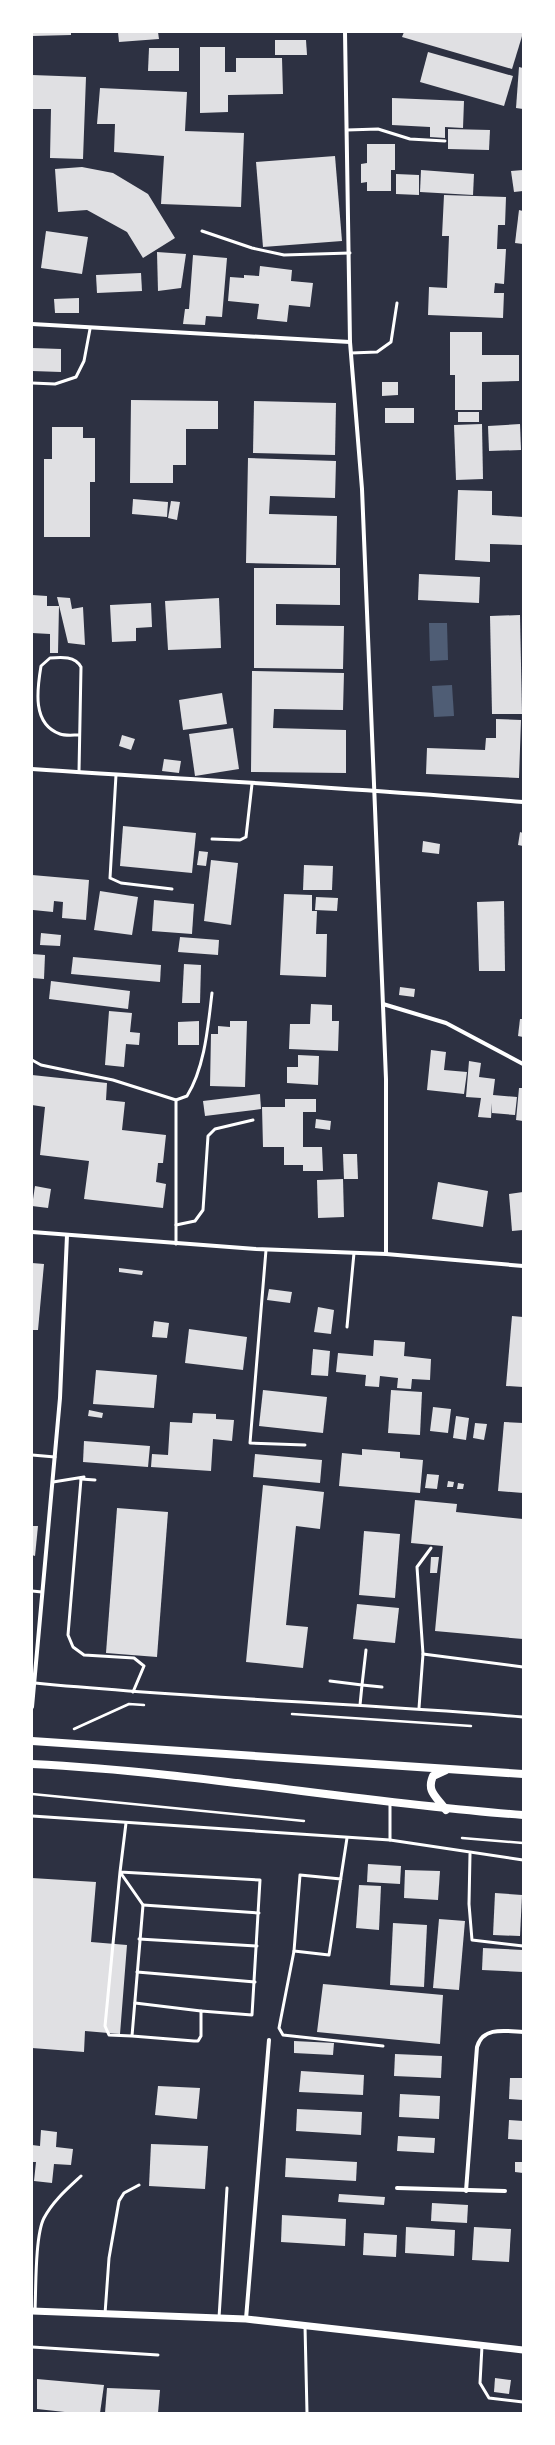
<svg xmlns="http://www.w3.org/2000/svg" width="555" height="2445" font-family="Raleway,sans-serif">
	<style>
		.water { fill: #4f5d75 }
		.building { fill: #e0e0e3 }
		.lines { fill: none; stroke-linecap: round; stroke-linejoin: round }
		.path { stroke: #fff; stroke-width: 2.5 }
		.service { stroke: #fff; stroke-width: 3 }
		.minor { stroke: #fff; stroke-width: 4 }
		.tertiary { stroke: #fff; stroke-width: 7 }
		.secondary { stroke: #fff; stroke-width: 8 }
	</style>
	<rect width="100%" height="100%" fill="#2d3142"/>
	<!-- water -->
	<g class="water">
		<polygon points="429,623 447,623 448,660 430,661"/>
		<polygon points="452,685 454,716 434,717 432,686"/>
	</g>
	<!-- building -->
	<g class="building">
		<polygon points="32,32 71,32 71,35 32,36"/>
		<polygon points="118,32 158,32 159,39 119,42"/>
		<polygon points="404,32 523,32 523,33 512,69 402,37"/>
		<polygon points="275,40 306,40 307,55 275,55"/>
		<polygon points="200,47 225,47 225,72 236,72 236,58 282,58 283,94 228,95 228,112 200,113"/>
		<polygon points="149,48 179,48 179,71 148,71"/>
		<polygon points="428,52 513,76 504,106 420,82"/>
		<polygon points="519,67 523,68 523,109 516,108"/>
		<polygon points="32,75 86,77 83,159 50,158 51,109 32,109"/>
		<polygon points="100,88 187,92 185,131 244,133 241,207 161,204 164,156 114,152 115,124 97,124"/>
		<polygon points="392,98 464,101 463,128 445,127 445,138 430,137 430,127 392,125"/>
		<polygon points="448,129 490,130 489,150 448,149"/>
		<polygon points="367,144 395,144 395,170 391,170 391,191 367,191 367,182 361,183 361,164 367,163"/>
		<polygon points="335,156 342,241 263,247 256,162"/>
		<polygon points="82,167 113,173 148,194 175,238 143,258 127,232 87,210 58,212 55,169"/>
		<polygon points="421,170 474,174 473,195 420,192"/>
		<polygon points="523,170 523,191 514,192 511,171"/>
		<polygon points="396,174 419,175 419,195 396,194"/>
		<polygon points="444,195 506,197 505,225 498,225 497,249 506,249 504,284 495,283 494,293 504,293 503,318 428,315 429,287 447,288 449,236 442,236"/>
		<polygon points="519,210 523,211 523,244 515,243"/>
		<polygon points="46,231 88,237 82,274 41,268"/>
		<polygon points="157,252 186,254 181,288 158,291"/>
		<polygon points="193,255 227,258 222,317 206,316 205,325 183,324 185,309 189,309"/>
		<polygon points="260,266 292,270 291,281 313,283 310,307 289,305 287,322 257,319 259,304 228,301 230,277 244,278 244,275 259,276"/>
		<polygon points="141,273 142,291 97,293 96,275"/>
		<polygon points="79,298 79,313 55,313 54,299"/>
		<polygon points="450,332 482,332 482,355 519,355 519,381 482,382 482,410 455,410 455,375 450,375"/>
		<polygon points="32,348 61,349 61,372 32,371"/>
		<polygon points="382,382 398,382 398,395 382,396"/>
		<polygon points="131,400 218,401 218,429 186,429 186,465 173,465 173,483 130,483"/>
		<polygon points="254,401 336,403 335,455 253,453"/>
		<rect x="385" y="408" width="29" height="15"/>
		<rect x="458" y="412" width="21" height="10"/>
		<polygon points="482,424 483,479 456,480 454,425"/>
		<polygon points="520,424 521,450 489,451 488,426"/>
		<polygon points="52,427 83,427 83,438 95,438 95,482 90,482 90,537 44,537 44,459 52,459"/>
		<polygon points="248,458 336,461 335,498 270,496 269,514 337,516 336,565 246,563"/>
		<polygon points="458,490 492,491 492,515 523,517 523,545 490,544 490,562 455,560"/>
		<polygon points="133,499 168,502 167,517 132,514"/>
		<polygon points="171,501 180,502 177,520 168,518"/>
		<polygon points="254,568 340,568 340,605 276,604 276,625 344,626 343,669 254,668"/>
		<polygon points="419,574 480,577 479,603 418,600"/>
		<polygon points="32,595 47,596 47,606 59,606 58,653 50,653 50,634 32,633"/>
		<polygon points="57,597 70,598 72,609 83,607 85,645 68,643"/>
		<polygon points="219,598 221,648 168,650 165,601"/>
		<polygon points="151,603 152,627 136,628 136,641 112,642 110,605"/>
		<polygon points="520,615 522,714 492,714 490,616"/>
		<polygon points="252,671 344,673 343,710 274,709 273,728 346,730 346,773 251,772"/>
		<polygon points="222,693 227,724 183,730 179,700"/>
		<polygon points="496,719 521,720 519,778 426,774 427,748 485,750 486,738 496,738"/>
		<polygon points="233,728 239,769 195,776 189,734"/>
		<polygon points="122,735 135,739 131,750 119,746"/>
		<polygon points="164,759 181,761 179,773 162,771"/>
		<polygon points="123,826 196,833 192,873 120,866"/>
		<polygon points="520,832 523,833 523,846 518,845"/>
		<polygon points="423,841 440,844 439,854 422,852"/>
		<polygon points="199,851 208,852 206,866 197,865"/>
		<polygon points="211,860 238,863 231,925 204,921"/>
		<polygon points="304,865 333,866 332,890 303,890"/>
		<polygon points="32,875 89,880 86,920 62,918 63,902 54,901 53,912 33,910"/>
		<polygon points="100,891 138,897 132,935 94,930"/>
		<polygon points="284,894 312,895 312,911 317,911 316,934 327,934 326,977 280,975"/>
		<polygon points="316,897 338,898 337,911 315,910"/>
		<polygon points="154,900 194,904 192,934 152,931"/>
		<polygon points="504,901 505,971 479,971 477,902"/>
		<polygon points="41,933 61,935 60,946 40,945"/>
		<polygon points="180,937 219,940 218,955 178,952"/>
		<polygon points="32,954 45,955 44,979 32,978"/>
		<polygon points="73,957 161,965 160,982 71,974"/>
		<polygon points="184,964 201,965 200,1003 182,1003"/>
		<polygon points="51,981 130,991 128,1009 49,999"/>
		<polygon points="400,987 415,989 414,997 399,995"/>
		<polygon points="311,1004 332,1005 332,1021 339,1021 338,1051 289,1049 290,1024 310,1024"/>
		<polygon points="109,1011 132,1013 130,1032 140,1033 139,1045 126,1044 124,1067 105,1065"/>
		<polygon points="520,1019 523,1019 523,1037 518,1036"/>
		<polygon points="199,1021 199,1045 178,1045 178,1022"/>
		<polygon points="230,1021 247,1021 245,1087 210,1086 211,1034 218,1034 218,1026 230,1027"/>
		<polygon points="431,1050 446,1052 444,1070 467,1072 464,1094 427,1090"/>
		<polygon points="298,1055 319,1056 318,1085 287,1083 287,1067 298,1067"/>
		<polygon points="469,1061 481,1063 479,1077 495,1079 493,1095 517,1097 515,1115 492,1113 492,1103 491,1118 478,1117 481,1098 466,1097"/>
		<polygon points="32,1075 107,1083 106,1100 125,1102 122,1130 166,1135 163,1163 158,1163 156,1182 166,1184 163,1208 84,1199 89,1161 40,1155 45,1107 32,1105"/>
		<polygon points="519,1088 523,1088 523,1121 516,1120"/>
		<polygon points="260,1094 261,1109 205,1116 203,1101"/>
		<polygon points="285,1099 316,1099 316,1112 303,1112 303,1147 322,1147 323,1171 303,1171 303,1165 284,1165 284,1147 263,1147 262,1107 285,1107"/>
		<polygon points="316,1119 331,1121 330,1130 315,1128"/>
		<polygon points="343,1154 357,1154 358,1179 344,1179"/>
		<polygon points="343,1179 344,1217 318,1218 317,1180"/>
		<polygon points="438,1182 488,1191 483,1227 432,1219"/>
		<polygon points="35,1186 51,1189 48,1208 32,1206"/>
		<polygon points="523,1192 523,1230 512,1231 509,1194"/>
		<polygon points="32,1263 44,1264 38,1330 32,1330"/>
		<polygon points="119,1268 143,1271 142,1275 119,1272"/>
		<polygon points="269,1289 292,1292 290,1303 267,1300"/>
		<polygon points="318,1307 334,1310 331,1334 314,1332"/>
		<polygon points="512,1316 523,1317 523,1387 506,1386"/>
		<polygon points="154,1321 169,1323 167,1338 152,1337"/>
		<polygon points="189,1329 247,1337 243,1370 185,1363"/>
		<polygon points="374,1340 405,1342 404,1356 431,1359 430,1380 412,1379 411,1389 397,1388 398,1378 380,1376 379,1387 365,1386 366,1375 336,1372 338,1353 373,1356"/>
		<polygon points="313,1349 330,1351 328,1376 311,1375"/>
		<polygon points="96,1370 157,1375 154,1408 93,1404"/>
		<polygon points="263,1390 327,1397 323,1433 259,1426"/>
		<polygon points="391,1390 422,1392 420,1435 388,1433"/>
		<polygon points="433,1407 451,1409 448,1433 430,1431"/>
		<polygon points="89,1410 103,1413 102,1418 88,1416"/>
		<polygon points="193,1413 216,1414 216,1419 234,1420 232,1441 213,1439 211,1471 151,1467 152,1454 168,1455 170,1422 192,1423"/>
		<polygon points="456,1416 469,1418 466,1440 453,1438"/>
		<polygon points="504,1422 523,1423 523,1493 498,1491"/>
		<polygon points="475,1423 487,1424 484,1440 473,1438"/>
		<polygon points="84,1441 150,1446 148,1467 83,1462"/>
		<polygon points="362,1449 400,1452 400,1458 423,1460 420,1493 339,1486 342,1453 362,1455"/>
		<polygon points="255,1454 322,1460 320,1483 253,1477"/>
		<polygon points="427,1474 439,1475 437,1489 425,1488"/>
		<polygon points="448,1481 454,1482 453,1487 447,1487"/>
		<polygon points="458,1483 464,1484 463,1489 457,1489"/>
		<polygon points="263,1485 324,1492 320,1529 296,1526 286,1625 308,1627 303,1668 246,1662"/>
		<polygon points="415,1500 457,1504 456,1512 523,1519 523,1639 435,1631 443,1546 411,1543"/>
		<polygon points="117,1508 168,1512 157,1657 106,1653"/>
		<polygon points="32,1526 38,1526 35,1556 32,1555"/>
		<polygon points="364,1531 400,1534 395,1598 359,1595"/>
		<polygon points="431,1557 439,1557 437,1573 430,1573"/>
		<polygon points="357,1604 399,1608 395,1643 353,1639"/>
		<polygon points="368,1864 401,1866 400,1884 367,1882"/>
		<polygon points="405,1870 440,1871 438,1900 404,1898"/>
		<polygon points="32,1878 96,1882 91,1942 127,1945 120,2034 85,2031 84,2052 32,2048"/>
		<polygon points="359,1885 381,1886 379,1930 356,1928"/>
		<polygon points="495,1893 522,1895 520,1936 493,1935"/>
		<polygon points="439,1919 465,1921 459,1990 433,1988"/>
		<polygon points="393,1923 427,1925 424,1987 390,1985"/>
		<polygon points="483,1948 523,1950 523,1972 482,1970"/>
		<polygon points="323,1984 443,1995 440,2044 317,2032"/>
		<polygon points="294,2041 334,2043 333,2055 294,2053"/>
		<polygon points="395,2054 442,2056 441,2078 394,2076"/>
		<polygon points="301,2071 364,2075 363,2095 299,2092"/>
		<polygon points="510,2078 523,2078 523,2100 509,2099"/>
		<polygon points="158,2086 200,2088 197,2119 155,2115"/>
		<polygon points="400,2094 440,2096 439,2119 399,2117"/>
		<polygon points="297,2109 362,2112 361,2135 296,2131"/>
		<polygon points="509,2120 523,2121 523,2140 508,2139"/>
		<polygon points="41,2130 57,2132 56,2147 73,2149 71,2165 54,2164 52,2183 34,2181 36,2162 32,2162 32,2145 40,2146"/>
		<polygon points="398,2136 435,2138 434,2153 397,2151"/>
		<polygon points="151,2144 208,2146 205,2189 149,2186"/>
		<polygon points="286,2158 357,2162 356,2181 285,2177"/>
		<polygon points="515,2162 523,2162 523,2173 515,2172"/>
		<polygon points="339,2194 385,2197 384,2205 338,2202"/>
		<polygon points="432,2203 468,2205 467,2223 431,2221"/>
		<polygon points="282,2215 346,2219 345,2246 281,2242"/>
		<polygon points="406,2227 455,2230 454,2256 405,2253"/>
		<polygon points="474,2227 511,2229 509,2262 472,2260"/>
		<polygon points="364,2233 397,2235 396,2257 363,2255"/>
		<polygon points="495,2378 511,2380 509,2394 494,2392"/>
		<polygon points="37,2379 104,2385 100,2413 74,2413 37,2409"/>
		<polygon points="107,2388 160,2390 158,2413 105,2413"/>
	</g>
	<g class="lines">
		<!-- path -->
		<g class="path">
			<polyline points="292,1714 471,1726"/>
			<polyline points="74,1729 129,1704 144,1705"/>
			<polyline points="32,1794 304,1821"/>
			<polyline points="462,1838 523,1843"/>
		</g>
		<!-- service -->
		<g class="service">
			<polyline points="347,130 378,129 410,139 445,141"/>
			<polyline points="202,231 252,248 284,255 350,253"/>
			<polyline points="351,353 377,352 391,342 397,303"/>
			<polyline points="32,383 55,384 76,377 84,361 90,329"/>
			<path d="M79,772L81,667C75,656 62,657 50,658L41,666C37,690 32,724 60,734C65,736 73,735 79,735"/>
			<polyline points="116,775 110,878 121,883 172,889"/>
			<polyline points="212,839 240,840 246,837 252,784"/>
			<polyline points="32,1060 41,1065 113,1080 176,1100 176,1244"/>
			<path d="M176,1100L187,1096C205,1067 208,1026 212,993"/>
			<polyline points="176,1225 195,1221 203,1210 208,1136 215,1129 253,1120"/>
			<polyline points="266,1250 250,1443 305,1445"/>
			<polyline points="347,1327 354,1253"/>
			<polyline points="32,1455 55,1457"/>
			<polyline points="81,1479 95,1480"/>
			<polyline points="53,1482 84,1477 81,1479 68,1635 73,1647 84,1655 134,1658 144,1666 133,1692"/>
			<polyline points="32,1591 42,1592"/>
			<polyline points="366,1650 362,1685 382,1687"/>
			<polyline points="423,1654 523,1667"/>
			<polyline points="330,1681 362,1685 360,1705"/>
			<path d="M35,1683C197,1699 360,1703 523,1717"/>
			<polyline points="419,1708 423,1654 417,1567 431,1548"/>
			<polyline points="32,1816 390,1840 523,1860"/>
			<polyline points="126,1823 120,1872 143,1905 132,2036 194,2041 198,2041 201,2036 201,2011 252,2015 260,1880 120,1872 105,2026 109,2035 132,2036"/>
			<polyline points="390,1840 390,1802"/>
			<polyline points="470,1854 469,1904 472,1940 523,1946"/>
			<polyline points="341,1879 300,1875 294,1951 329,1955 347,1838"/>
			<polyline points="143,1905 259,1913"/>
			<polyline points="139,1939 257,1946"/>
			<polyline points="294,1951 279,2028 283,2035 383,2046"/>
			<polyline points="137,1972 255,1982"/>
			<polyline points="135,2003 201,2011"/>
			<path d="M35,2311C36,2290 35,2235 44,2218C53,2201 67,2189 81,2176"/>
			<polyline points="105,2314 109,2258 119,2201 124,2193 139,2185"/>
			<polyline points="219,2318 227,2188"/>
			<polyline points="305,2326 307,2413"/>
			<polyline points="482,2346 480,2383 489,2398 523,2402"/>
			<polyline points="32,2347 158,2355"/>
		</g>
		<!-- minor -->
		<g class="minor">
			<polyline points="345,32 350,342 362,489 386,1079 386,1254"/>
			<polyline points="32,324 350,342"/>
			<path d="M32,769C196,780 360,788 523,802"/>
			<polyline points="383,1004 446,1023 523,1064"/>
			<polyline points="32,1232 256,1249 386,1254 523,1266"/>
			<polyline points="32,1707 60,1398 67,1235"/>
			<polyline points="397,2188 505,2191"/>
			<path d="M466,2191L477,2047C483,2026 506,2031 523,2032"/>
			<polyline points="246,2319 269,2040"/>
		</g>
		<!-- tertiary -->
		<polyline class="tertiary" points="32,2311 246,2319 523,2350"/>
		<!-- secondary -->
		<g class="secondary">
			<polyline points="32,1741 523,1774"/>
			<path d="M32,1764C197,1772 359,1803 523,1815"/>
			<path d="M446,1770L433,1776C426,1792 437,1797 446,1810"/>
		</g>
	</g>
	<!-- border -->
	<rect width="555" height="2445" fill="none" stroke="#ffffff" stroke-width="66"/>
</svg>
